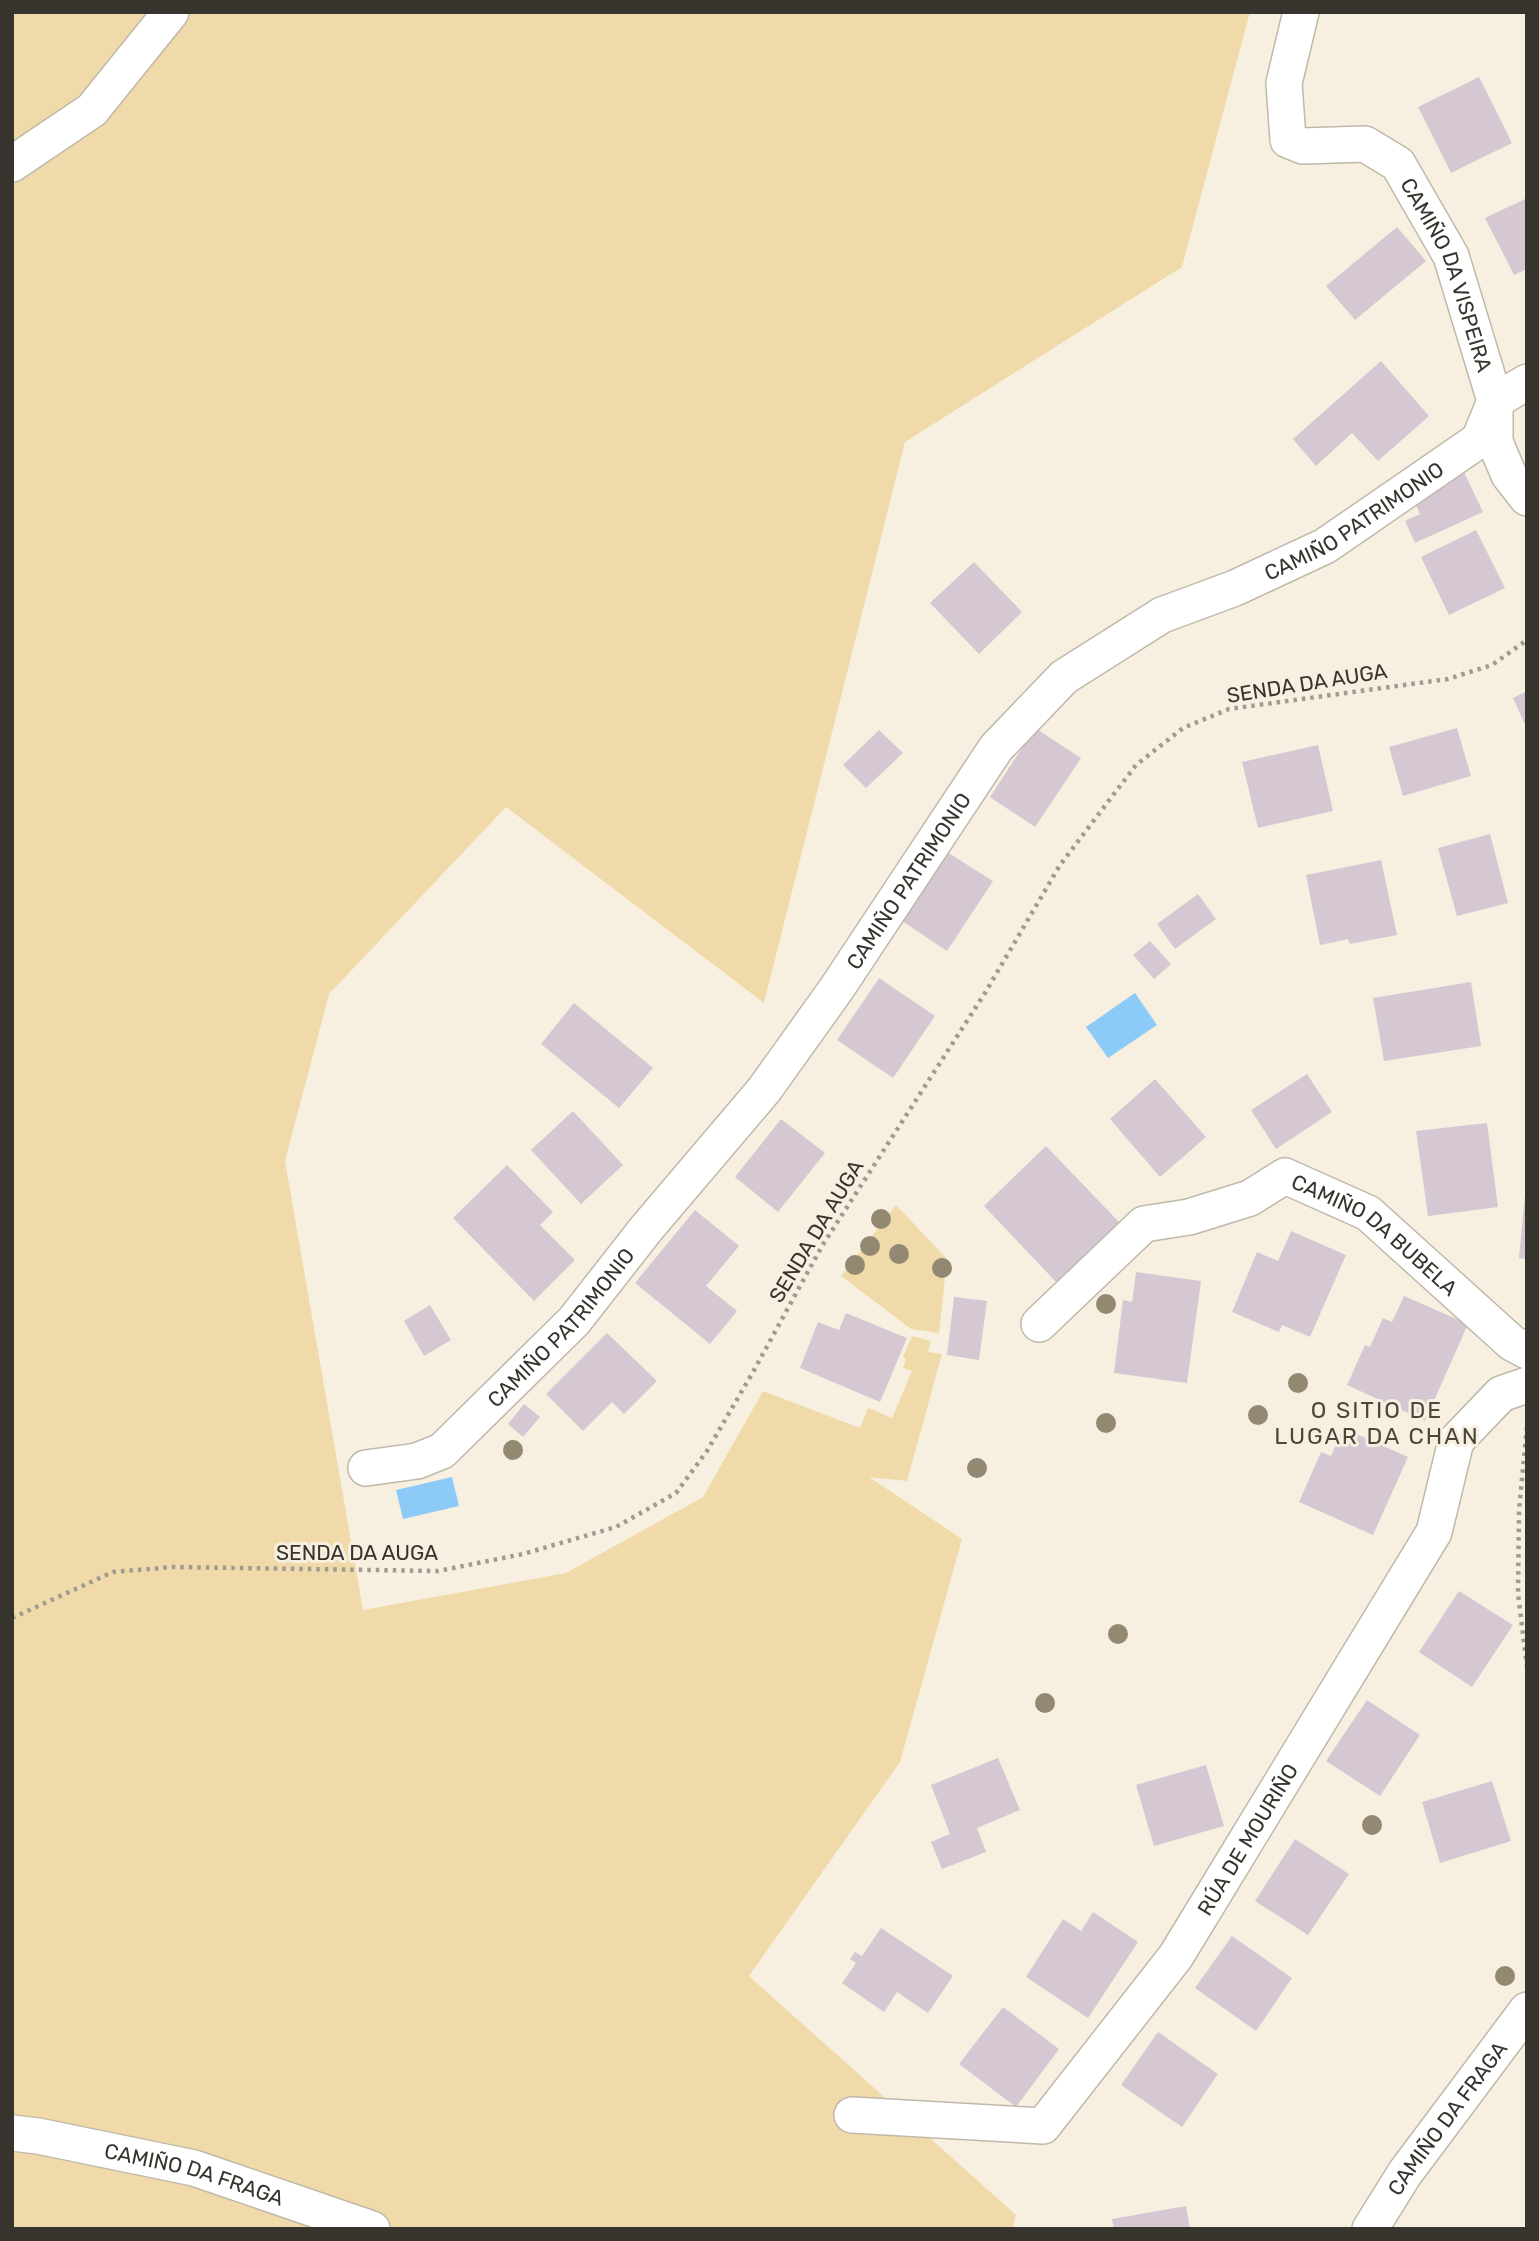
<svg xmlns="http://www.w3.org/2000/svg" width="1539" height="2241" font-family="Rubik,sans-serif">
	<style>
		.green { fill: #f1daa9 }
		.water { fill: #8ccaf7 }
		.building { fill: #d6c8d3 }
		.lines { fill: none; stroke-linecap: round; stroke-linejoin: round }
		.minor-casing { stroke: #c0b9aa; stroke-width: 38 }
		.path { stroke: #a09b90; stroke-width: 4.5; stroke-dasharray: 3.5 5; stroke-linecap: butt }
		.minor { stroke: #fff; stroke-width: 35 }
		.tree { fill: #938972 }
		.labels { text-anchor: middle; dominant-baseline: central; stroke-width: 6; stroke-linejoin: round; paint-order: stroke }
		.street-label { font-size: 21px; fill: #37342e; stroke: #f7f0e1 }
		.neighbourhood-label { font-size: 23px; letter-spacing: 2px; fill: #4d473a; stroke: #f7f0e1 }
	</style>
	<rect width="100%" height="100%" fill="#f7f0e1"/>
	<!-- green -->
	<g class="green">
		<polygon points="12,12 1250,12 1182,267 905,442 764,1003 506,807 329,994 285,1161 363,1610 566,1573 703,1497 763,1391 860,1428 868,1408 892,1418 912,1371 903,1368 906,1359 903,1357 912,1336 931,1341 928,1352 942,1354 907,1481 869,1477 962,1539 900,1762 749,1976 1016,2215 1012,2229 12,2229"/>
		<polygon points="896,1205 947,1259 939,1333 911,1329 841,1276"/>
	</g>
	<!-- water -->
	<g class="water">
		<polygon points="1135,993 1157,1025 1108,1058 1086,1027"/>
		<polygon points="452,1477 459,1506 403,1519 396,1490"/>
	</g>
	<!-- building -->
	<g class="building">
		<polygon points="1479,77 1512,143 1451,173 1418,107"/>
		<polygon points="1527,198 1527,269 1514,275 1485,218"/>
		<polygon points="1397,227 1426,261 1355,320 1326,286"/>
		<polygon points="1381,361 1429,416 1378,461 1352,433 1316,466 1293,439"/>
		<polygon points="1464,472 1483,512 1415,543 1405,521 1420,514 1412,496"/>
		<polygon points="1476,530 1505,588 1449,615 1421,557"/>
		<polygon points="974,562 1022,612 979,654 930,603"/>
		<polygon points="1527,691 1527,729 1513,698"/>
		<polygon points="1035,728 1081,758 1035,827 990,797"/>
		<polygon points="1457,728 1471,776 1403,796 1389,747"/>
		<polygon points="879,730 903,753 866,788 843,765"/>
		<polygon points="1318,745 1333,811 1258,828 1242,762"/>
		<polygon points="1490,834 1508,903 1457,916 1438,848"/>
		<polygon points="947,852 993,881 947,951 902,921"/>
		<polygon points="1381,860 1397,935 1350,944 1348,939 1320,945 1306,875"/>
		<polygon points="1198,894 1216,919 1175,949 1157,924"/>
		<polygon points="1150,941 1171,964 1154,979 1133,955"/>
		<polygon points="879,978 935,1016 893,1078 837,1040"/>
		<polygon points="1471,982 1481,1046 1384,1061 1373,998"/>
		<polygon points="574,1003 653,1068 619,1108 541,1044"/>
		<polygon points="1307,1074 1332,1112 1276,1149 1251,1110"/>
		<polygon points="1155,1079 1206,1137 1160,1177 1110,1119"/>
		<polygon points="573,1111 623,1165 581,1204 531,1150"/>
		<polygon points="781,1119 825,1153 778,1212 735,1177"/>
		<polygon points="1487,1123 1498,1207 1428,1216 1416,1131"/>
		<polygon points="1046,1146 1121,1224 1058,1284 984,1206"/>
		<polygon points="507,1165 553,1212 540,1225 575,1260 534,1301 453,1218"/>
		<polygon points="1525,1194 1527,1194 1527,1259 1519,1258"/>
		<polygon points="695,1210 739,1246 706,1286 737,1311 710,1344 635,1283"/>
		<polygon points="1291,1231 1346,1255 1310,1337 1282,1325 1279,1332 1232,1312 1257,1252 1278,1261"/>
		<polygon points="1136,1272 1201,1281 1187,1383 1114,1373 1123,1300 1132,1302"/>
		<polygon points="1404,1296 1468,1324 1425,1421 1347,1385 1365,1345 1370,1347 1383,1318 1392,1322"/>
		<polygon points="954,1297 987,1301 979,1360 947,1355"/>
		<polygon points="430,1305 451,1340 424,1356 404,1321"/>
		<polygon points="846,1313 907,1338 880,1402 800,1368 818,1322 839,1330"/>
		<polygon points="607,1333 657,1381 624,1414 612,1402 583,1431 546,1394"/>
		<polygon points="524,1404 540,1417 523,1437 508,1424"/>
		<polygon points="1343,1428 1408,1457 1373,1535 1299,1502 1321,1452 1331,1456"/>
		<polygon points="1459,1591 1513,1625 1472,1687 1419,1652"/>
		<polygon points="1367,1700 1420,1735 1380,1796 1326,1761"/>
		<polygon points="998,1758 1020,1810 977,1828 986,1852 942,1869 931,1842 950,1834 931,1785"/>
		<polygon points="1206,1765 1224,1826 1154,1846 1136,1785"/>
		<polygon points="1492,1781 1511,1841 1440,1863 1422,1802"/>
		<polygon points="1295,1839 1349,1874 1308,1935 1255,1901"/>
		<polygon points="1093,1912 1138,1942 1088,2018 1026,1977 1063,1919 1081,1931"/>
		<polygon points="881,1928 953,1976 928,2013 897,1992 884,2012 842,1983 856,1963 850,1959 855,1952 862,1956"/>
		<polygon points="1232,1936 1292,1978 1256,2031 1195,1988"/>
		<polygon points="1003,2007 1059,2049 1016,2107 959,2064"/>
		<polygon points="1158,2032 1218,2074 1182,2127 1121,2085"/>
		<polygon points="1186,2206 1190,2229 1114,2229 1112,2219"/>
	</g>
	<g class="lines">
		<!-- minor casing -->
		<g class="minor-casing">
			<g id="minor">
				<path id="s1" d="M1301,12L1284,83L1288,140L1303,146L1365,144L1398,164L1451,256L1495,401V442L1509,475L1527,498"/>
				<polyline points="12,164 92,110 171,12"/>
				<path id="s2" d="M1039,1324L1144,1224L1189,1217L1250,1198L1285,1176L1368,1213L1512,1343L1527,1351"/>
				<path id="s3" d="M366,1468L417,1461L442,1451L574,1321L646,1229L764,1090L837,988L996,748L1064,677L1162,615L1235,588L1325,546L1479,440L1495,401L1527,382"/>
				<path id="s4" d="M852,2115L1043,2126L1176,1956L1434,1532L1456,1441L1501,1394L1527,1385"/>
				<path id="s5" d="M12,2133L38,2136L194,2168L372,2229"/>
				<path id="s6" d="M1370,2229L1405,2173L1527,2010"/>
			</g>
		</g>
		<!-- path -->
		<g class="path">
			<polyline points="1527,1427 1519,1510 1518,1594 1527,1667"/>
			<polyline points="12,1618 113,1572 172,1567 438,1571 523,1554 616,1527 676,1493 707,1451 753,1372 822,1246 985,993 1060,865 1136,765 1183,728 1229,709 1448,679 1492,665 1527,640"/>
		</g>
		<!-- minor -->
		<use href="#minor" class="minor"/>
	</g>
	<!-- trees -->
	<g class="tree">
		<circle cx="881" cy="1219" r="10"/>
		<circle cx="870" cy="1246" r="10"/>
		<circle cx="899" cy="1254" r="10"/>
		<circle cx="855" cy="1265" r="10"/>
		<circle cx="942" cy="1268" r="10"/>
		<circle cx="1106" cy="1304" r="10"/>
		<circle cx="1298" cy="1383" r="10"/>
		<circle cx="1258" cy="1415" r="10"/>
		<circle cx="1106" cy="1423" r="10"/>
		<circle cx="513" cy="1450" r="10"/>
		<circle cx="977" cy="1468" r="10"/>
		<circle cx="1118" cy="1634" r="10"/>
		<circle cx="1045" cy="1703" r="10"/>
		<circle cx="1372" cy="1825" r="10"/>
		<circle cx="1505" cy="1976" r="10"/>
	</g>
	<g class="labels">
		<!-- street labels -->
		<g class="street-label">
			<text stroke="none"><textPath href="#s1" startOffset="369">CAMIÑO DA VISPEIRA</textPath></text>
			<text stroke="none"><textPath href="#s3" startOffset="1405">CAMIÑO PATRIMONIO</textPath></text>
			<text transform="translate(1307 683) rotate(-9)">SENDA DA AUGA</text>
			<text stroke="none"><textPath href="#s3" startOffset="817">CAMIÑO PATRIMONIO</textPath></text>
			<text transform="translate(816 1231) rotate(-59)">SENDA DA AUGA</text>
			<text stroke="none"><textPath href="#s2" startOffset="404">CAMIÑO DA BUBELA</textPath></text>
			<text stroke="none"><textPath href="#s3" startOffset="250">CAMIÑO PATRIMONIO</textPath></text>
			<text x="357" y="1552">SENDA DA AUGA</text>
			<text stroke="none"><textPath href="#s4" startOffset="544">RÚA DE MOURIÑO</textPath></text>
			<text stroke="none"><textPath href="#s6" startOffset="135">CAMIÑO DA FRAGA</textPath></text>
			<text stroke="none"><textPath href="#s5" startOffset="187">CAMIÑO DA FRAGA</textPath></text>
		</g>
		<!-- neighbourhood labels -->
		<g class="neighbourhood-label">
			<text x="1377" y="1410">O SITIO DE<tspan x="1377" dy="26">LUGAR DA CHAN</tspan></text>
		</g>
	</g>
	<!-- border -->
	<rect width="1539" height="2241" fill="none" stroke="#37342e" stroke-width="28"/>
</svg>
